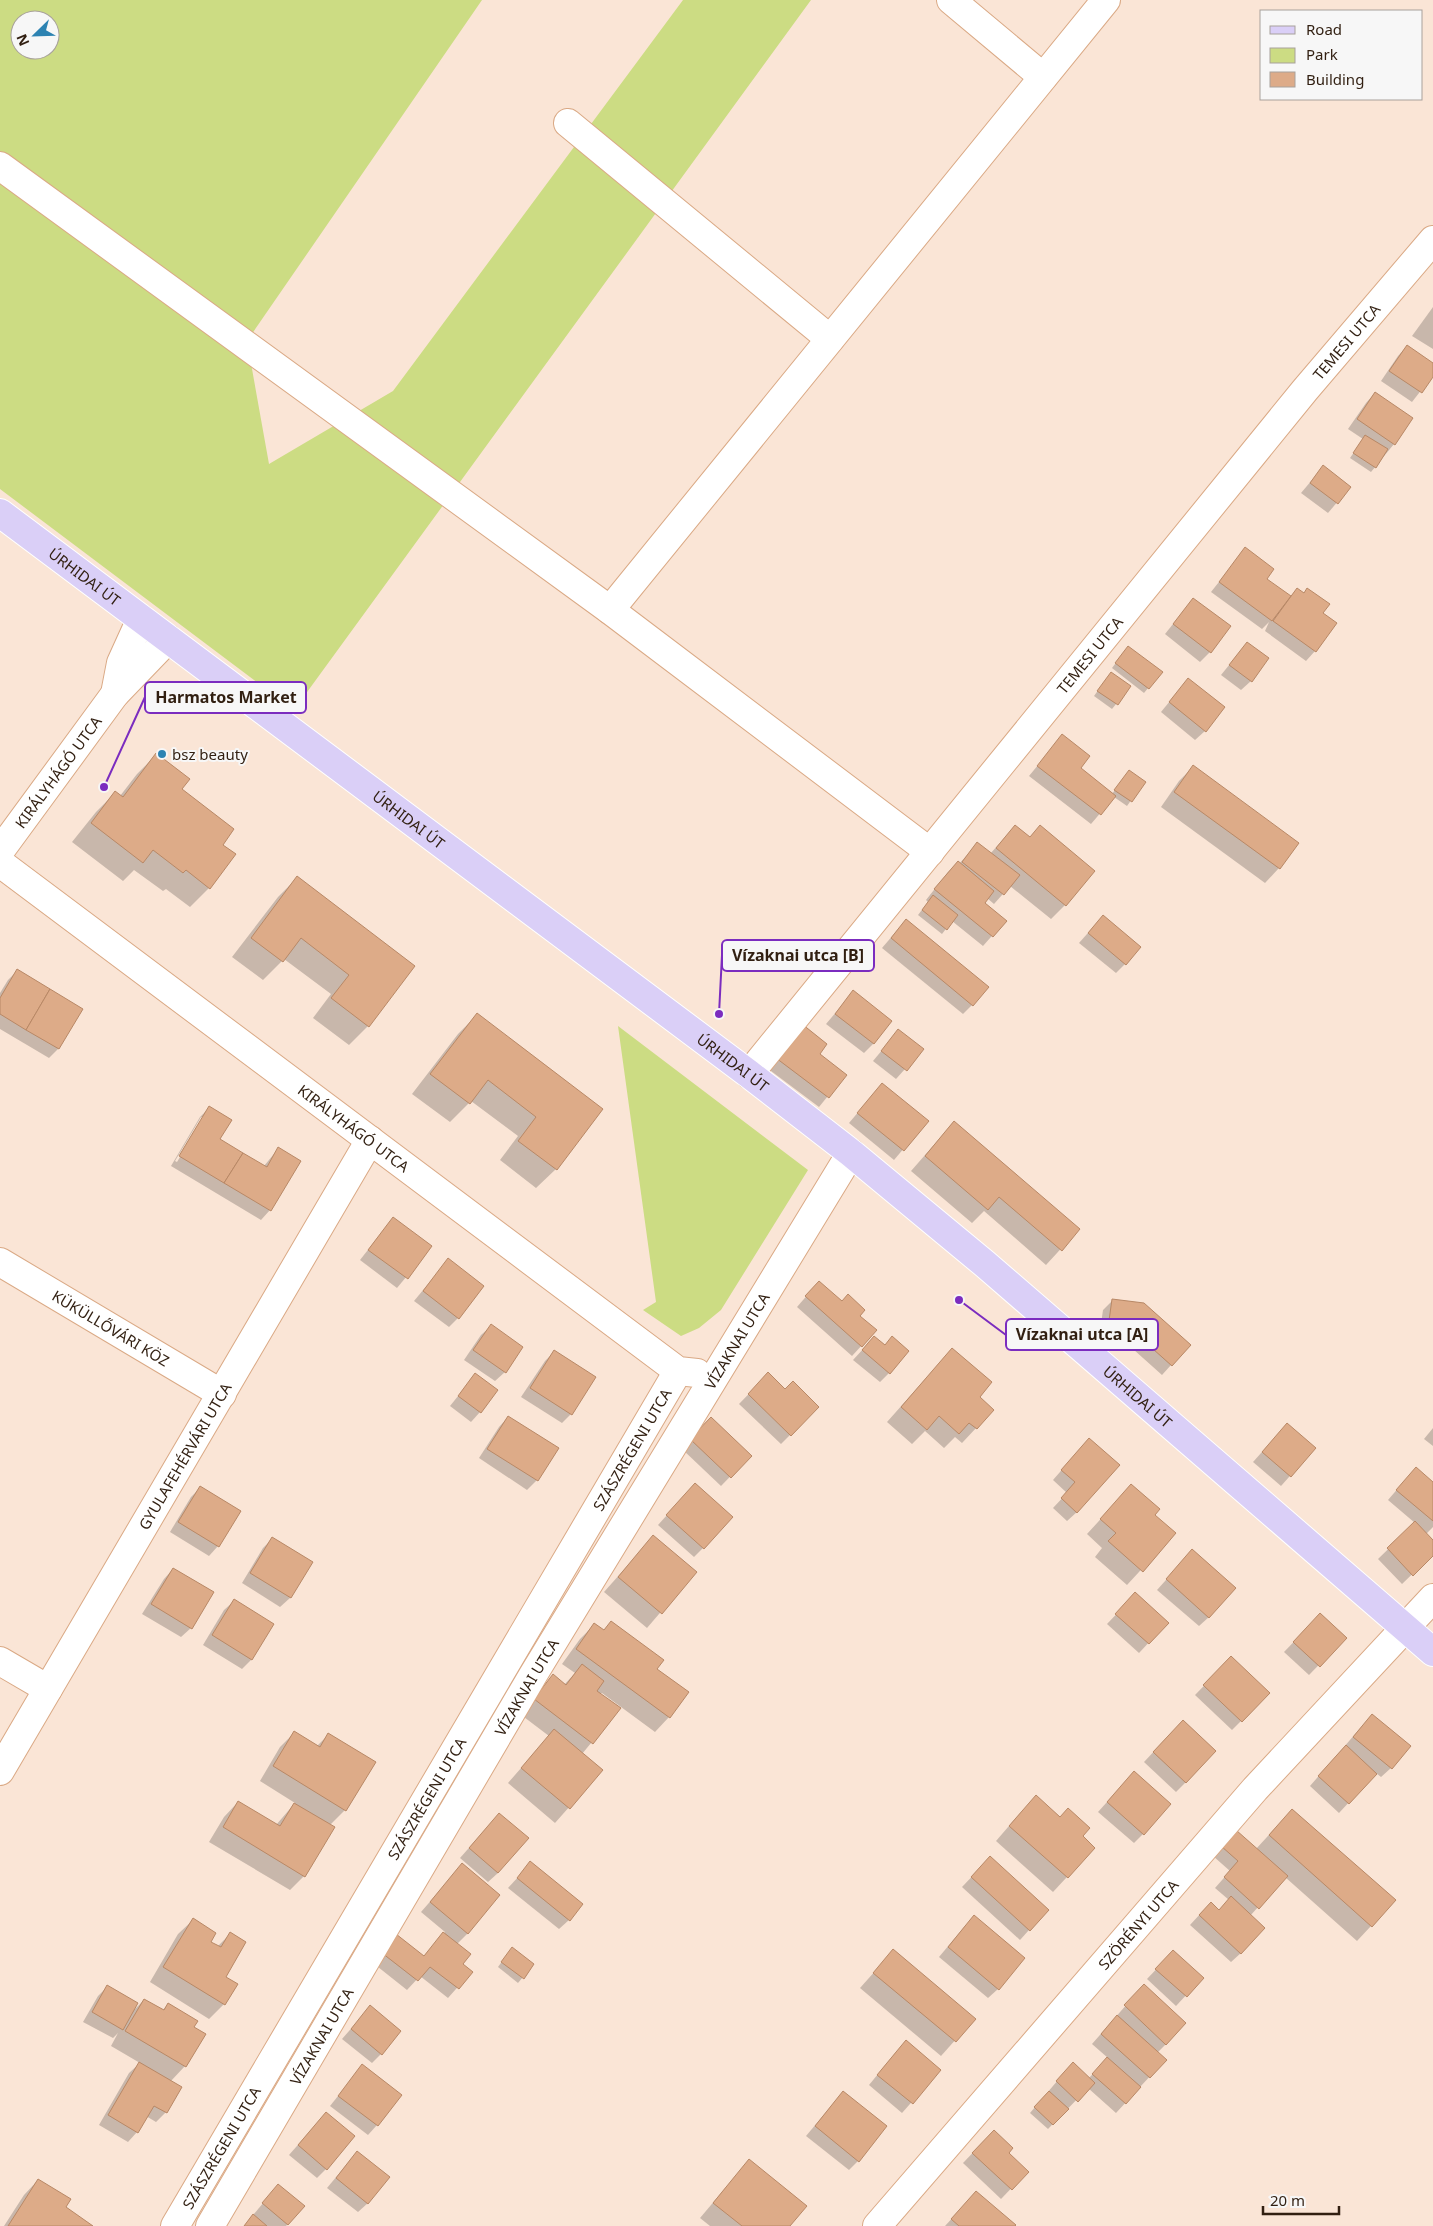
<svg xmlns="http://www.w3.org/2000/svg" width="1433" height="2226" font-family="'Noto Sans',sans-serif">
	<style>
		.green { fill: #ccdc83; fill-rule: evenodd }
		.shadow { fill: #0003; fill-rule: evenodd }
		.building { fill: #ddab88; stroke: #b88866 }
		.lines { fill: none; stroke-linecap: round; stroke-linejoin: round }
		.minor-casing { stroke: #daa985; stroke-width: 30 }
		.major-casing { stroke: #fff; stroke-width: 30 }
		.minor { stroke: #fff; stroke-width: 28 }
		.major { stroke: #dacff7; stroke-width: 28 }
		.poi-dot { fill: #2d83b2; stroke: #f7f7f7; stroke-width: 2 }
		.labels { text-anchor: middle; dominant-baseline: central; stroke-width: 4; stroke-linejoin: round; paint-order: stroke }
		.street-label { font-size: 15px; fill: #311f11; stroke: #f7f7f7 }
		.poi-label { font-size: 15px; fill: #311f11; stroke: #f7f7f7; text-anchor: start }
		.leader { fill: none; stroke: #7b2cbf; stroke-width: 2 }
		.callout-dot { fill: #7b2cbf; stroke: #f7f7f7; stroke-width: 2 }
		.callout { fill: #f7f7f7; stroke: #7b2cbf; stroke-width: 2 }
		.callout-label { font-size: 16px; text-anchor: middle; font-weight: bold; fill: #311f11 }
	</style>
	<rect width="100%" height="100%" fill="#fae5d6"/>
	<!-- green -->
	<g class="green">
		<path d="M0,0H482L247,341L269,464L393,391L683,0H811L294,710L0,489ZM20,20H50V50H20Z"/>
		<polygon points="618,1026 808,1170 721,1310 699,1328 681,1336 643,1310 656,1302"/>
	</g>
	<!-- shadow -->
	<g class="shadow">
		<polygon points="1433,307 1433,349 1412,336"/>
		<polygon points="1407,346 1433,364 1433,375 1412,402 1381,381 1398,356"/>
		<polygon points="1375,393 1412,418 1394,444 1371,472 1350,458 1363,439 1348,429 1366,403"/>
		<polygon points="1323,467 1350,487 1328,513 1301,493"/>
		<polygon points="1245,549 1265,579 1290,597 1297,590 1303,594 1308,589 1321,613 1315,651 1306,661 1265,631 1269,622 1262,629 1211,592"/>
		<polygon points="1193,599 1210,652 1200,662 1165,634"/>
		<polygon points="1247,643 1251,681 1241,690 1221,675"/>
		<polygon points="1124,652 1161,672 1144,693 1112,668"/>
		<polygon points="1107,678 1130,687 1112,709 1094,696"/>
		<polygon points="1188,679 1205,731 1195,740 1161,712"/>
		<polygon points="1062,736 1079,768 1112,794 1129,771 1144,782 1127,806 1114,797 1091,824 1029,776"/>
		<polygon points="156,755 221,845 209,888 190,907 166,889 163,891 134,870 123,881 72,842 96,812 115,793 120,796 137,774"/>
		<polygon points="1193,767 1279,868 1265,883 1161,807 1179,781"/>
		<polygon points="1015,826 1029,838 1040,827 1065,905 1051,919 1010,886 994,904 987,898 983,903 1005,921 983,946 952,921 942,934 918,915 928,902 926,900 948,872 958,863 959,864 977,844 990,854"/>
		<polygon points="297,878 413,966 368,1026 349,1045 313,1018 331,994 284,959 263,980 232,957 278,897"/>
		<polygon points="1103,916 1125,964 1116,973 1079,943"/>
		<polygon points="906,920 972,1005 963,1014 882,948"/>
		<polygon points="17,971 82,1009 58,1049 49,1058 0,1029 0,993 8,980"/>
		<polygon points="853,992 874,1043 864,1053 826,1024"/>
		<polygon points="477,1015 601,1109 556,1169 536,1188 500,1160 518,1136 471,1101 450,1122 412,1094 458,1034"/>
		<polygon points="898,1031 922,1050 896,1079 873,1061"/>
		<polygon points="793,1035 845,1075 819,1107 767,1068"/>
		<polygon points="882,1084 927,1121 894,1160 849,1123"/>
		<path d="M209,1108L219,1140L264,1166L278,1149L270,1210L261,1220L171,1166L200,1117ZM201,1117H204L177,1162L175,1161Z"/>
		<polygon points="954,1122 1079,1229 1046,1265 984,1211 972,1223 911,1171"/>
		<polygon points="393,1218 431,1247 397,1288 360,1260"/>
		<polygon points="448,1260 458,1318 449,1327 414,1301"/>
		<polygon points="810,1292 841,1303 875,1331 852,1356 797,1307"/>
		<polygon points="1113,1300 1189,1345 1162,1375 1124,1341 1099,1338 1103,1310"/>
		<polygon points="491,1326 505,1372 495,1381 464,1360 481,1335"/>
		<polygon points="892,1338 889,1373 880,1382 853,1360 865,1347 884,1346"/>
		<polygon points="952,1349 978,1397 993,1410 962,1443 955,1437 944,1448 925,1431 912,1444 887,1422"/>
		<polygon points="554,1352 571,1414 562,1423 521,1397 545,1361"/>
		<polygon points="768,1374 785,1391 818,1407 781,1444 739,1404"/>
		<polygon points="475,1375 480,1412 471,1422 450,1406"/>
		<polygon points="508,1417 537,1480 527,1490 479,1458 499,1427"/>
		<polygon points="711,1419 750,1456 721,1486 682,1449"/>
		<polygon points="1433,1428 1433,1446 1424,1439"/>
		<polygon points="1278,1434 1314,1449 1281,1486 1253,1462"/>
		<polygon points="1080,1449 1077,1512 1067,1521 1053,1508 1067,1493 1053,1480"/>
		<polygon points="1406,1479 1433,1484 1433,1527 1426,1534 1433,1542 1433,1554 1402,1584 1378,1559 1415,1523 1388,1500"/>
		<polygon points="1131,1486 1153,1515 1174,1534 1127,1585 1095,1557 1102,1548 1087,1534"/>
		<polygon points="200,1488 218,1546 209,1556 170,1532 191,1497"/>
		<polygon points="686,1494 703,1548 694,1557 658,1525"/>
		<polygon points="653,1537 695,1572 647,1628 604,1592"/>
		<polygon points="272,1539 311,1563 290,1598 280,1607 242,1583 263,1548"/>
		<polygon points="1183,1561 1209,1617 1199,1626 1157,1590"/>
		<polygon points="173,1569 191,1628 181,1637 142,1614 164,1579"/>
		<polygon points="234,1601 273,1624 251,1660 242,1669 203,1645 224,1610"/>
		<polygon points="1126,1604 1167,1623 1139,1653 1107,1624"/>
		<polygon points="611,1622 655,1669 669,1717 655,1732 602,1693 600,1694 619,1709 582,1754 601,1771 555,1823 508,1783 549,1736 520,1714 539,1690 553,1676 564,1685 575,1673 562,1664 580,1639 594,1625 603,1631"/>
		<polygon points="1311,1624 1345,1638 1309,1675 1284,1652"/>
		<polygon points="1231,1658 1241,1721 1232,1730 1195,1695"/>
		<polygon points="1363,1725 1391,1768 1381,1777 1376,1773 1339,1813 1310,1786"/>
		<polygon points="1173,1731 1186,1782 1176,1792 1144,1762"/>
		<polygon points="294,1733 317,1746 328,1735 345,1810 329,1826 304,1876 290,1890 209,1842 224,1817 238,1802 276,1825 295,1803 260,1781 280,1747"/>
		<polygon points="1125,1782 1143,1834 1134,1843 1098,1812"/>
		<polygon points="1022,1811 1081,1836 1094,1848 1053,1892 996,1841"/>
		<polygon points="499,1814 498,1873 488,1882 460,1858"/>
		<polygon points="1278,1825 1371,1926 1357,1941 1285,1877 1250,1916 1241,1953 1231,1962 1190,1925 1201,1913 1219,1911 1229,1900 1215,1888 1230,1871 1213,1856 1227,1841 1256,1849"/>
		<polygon points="531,1863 569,1920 559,1929 508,1888"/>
		<polygon points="462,1865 468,1933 457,1944 461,1964 471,1972 448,1998 420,1976 407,1990 373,1963 387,1945 423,1957 445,1932 421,1912"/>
		<polygon points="981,1867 1029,1930 1020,1940 962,1887"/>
		<polygon points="193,1920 210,1942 217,1947 230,1934 224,1977 224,2004 209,2019 150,1982 178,1934"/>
		<polygon points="965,1926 998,1989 988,1998 939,1957"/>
		<polygon points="893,1951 974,2019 941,2056 860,1988"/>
		<polygon points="508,1953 533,1965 518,1983 498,1967"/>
		<polygon points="1164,1961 1202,1978 1176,2006 1147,1979"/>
		<polygon points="107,1987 133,2011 144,2000 162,2011 168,2004 185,2066 170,2082 180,2087 166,2112 156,2122 146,2116 137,2132 128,2142 99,2125 129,2073 140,2063 111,2046 118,2033 113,2038 83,2022 98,1996"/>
		<polygon points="1135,1995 1166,2044 1157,2053 1165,2060 1116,2113 1088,2088 1048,2129 1030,2113 1064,2073 1089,2078 1108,2058 1092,2044"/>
		<polygon points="370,2007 381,2054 372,2063 342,2039"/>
		<polygon points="897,2051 940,2070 902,2113 869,2085"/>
		<polygon points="362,2066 377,2125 368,2135 330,2106"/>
		<polygon points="843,2092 858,2161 849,2170 806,2136"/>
		<polygon points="326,2113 326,2169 317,2178 289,2155"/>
		<polygon points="984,2141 1007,2153 1027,2172 1001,2199 963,2163"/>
		<polygon points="357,2152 368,2203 358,2212 327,2188"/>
		<polygon points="749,2160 789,2226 710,2226 700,2218"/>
		<polygon points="38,2180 65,2207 92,2226 4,2226 24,2195"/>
		<polygon points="278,2185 303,2206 286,2226 244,2226"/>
		<polygon points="967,2202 1013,2226 945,2226"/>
	</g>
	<!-- building -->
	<g class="building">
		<polygon points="1407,345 1433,363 1433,377 1422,393 1389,371"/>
		<polygon points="1375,392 1413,418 1395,445 1357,419"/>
		<polygon points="1365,435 1388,449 1376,468 1353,453"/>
		<polygon points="1323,465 1351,487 1338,504 1310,483"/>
		<polygon points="1245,547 1274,569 1267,579 1291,596 1272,621 1219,582"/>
		<polygon points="1297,588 1304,593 1307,588 1330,604 1323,613 1337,623 1316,652 1273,621"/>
		<polygon points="1193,598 1231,626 1211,653 1173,624"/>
		<polygon points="1247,642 1269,658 1252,682 1229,665"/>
		<polygon points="1128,646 1163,672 1149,689 1115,663"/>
		<polygon points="1111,672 1131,686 1118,705 1097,691"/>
		<polygon points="1188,678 1225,707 1206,732 1169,702"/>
		<polygon points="1062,734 1090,756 1081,768 1116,796 1101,815 1037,766"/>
		<polygon points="156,753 190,779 182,789 234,829 223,845 236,854 210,889 186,870 183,873 153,850 143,863 91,823 115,791 123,797"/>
		<polygon points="1193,765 1299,843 1280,869 1174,792"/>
		<polygon points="1129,770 1146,782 1132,802 1114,790"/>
		<polygon points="1015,825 1030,837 1040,825 1095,871 1066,906 996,848"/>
		<polygon points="977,842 1020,875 1004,895 962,862"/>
		<polygon points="958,861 994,891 985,903 1007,921 993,937 934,889"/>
		<polygon points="297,876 415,966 369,1027 331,998 349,975 301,938 283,962 251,938"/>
		<polygon points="933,895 958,915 947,930 922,910"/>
		<polygon points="1103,915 1141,947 1126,965 1088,933"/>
		<polygon points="906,919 989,987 973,1006 891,938"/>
		<polygon points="17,969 50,989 26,1030 0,1014 0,998"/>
		<polygon points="50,989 83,1009 59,1049 26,1030"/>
		<polygon points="853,990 892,1021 874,1044 835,1014"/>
		<polygon points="477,1013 603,1109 557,1170 518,1141 536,1117 488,1080 470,1104 430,1074"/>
		<polygon points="802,1024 827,1044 820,1054 847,1075 829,1098 776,1058"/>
		<polygon points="898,1029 924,1049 907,1071 881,1051"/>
		<polygon points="882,1083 929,1121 904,1151 857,1113"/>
		<polygon points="209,1106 232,1120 220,1139 243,1153 224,1183 179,1156"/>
		<polygon points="954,1121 1080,1229 1062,1251 999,1197 988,1210 925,1156"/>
		<polygon points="278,1147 301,1161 271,1211 224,1183 243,1153 267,1167"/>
		<polygon points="393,1217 432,1246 408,1279 368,1250"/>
		<polygon points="448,1258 484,1286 459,1319 423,1291"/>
		<polygon points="819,1281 842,1301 848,1294 865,1310 860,1316 877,1330 862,1347 805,1296"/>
		<polygon points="1112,1299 1144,1303 1191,1345 1172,1366 1134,1332 1108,1328"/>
		<polygon points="491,1324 523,1347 506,1373 473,1350"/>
		<polygon points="874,1336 885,1345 892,1336 909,1351 890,1374 862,1350"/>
		<polygon points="952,1348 992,1382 980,1397 994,1410 977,1429 969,1423 959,1434 939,1416 927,1430 901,1407"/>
		<polygon points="554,1350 596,1377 572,1415 530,1388"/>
		<polygon points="768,1372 785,1389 793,1381 819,1407 791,1436 748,1394"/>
		<polygon points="475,1373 498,1390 481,1413 458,1396"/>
		<polygon points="508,1416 559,1448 538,1481 487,1449"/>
		<polygon points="711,1417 752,1456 731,1478 690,1439"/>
		<polygon points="1287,1423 1316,1448 1291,1477 1262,1452"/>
		<polygon points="1089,1438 1120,1465 1077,1513 1061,1498 1075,1482 1061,1470"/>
		<polygon points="1416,1467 1433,1482 1433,1521 1396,1490"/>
		<polygon points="695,1483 733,1517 704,1549 666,1515"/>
		<polygon points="1131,1484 1160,1509 1155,1515 1176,1533 1143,1572 1108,1541 1116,1533 1100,1519"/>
		<polygon points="200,1486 241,1511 219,1547 178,1522"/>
		<polygon points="1415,1521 1433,1540 1433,1556 1413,1576 1387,1548"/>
		<polygon points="653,1535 697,1572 662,1614 618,1577"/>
		<polygon points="272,1537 313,1562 291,1598 250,1573"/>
		<polygon points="1192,1549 1236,1588 1209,1618 1166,1579"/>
		<polygon points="173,1568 214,1592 192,1629 151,1604"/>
		<polygon points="1135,1592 1169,1623 1149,1644 1115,1614"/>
		<polygon points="234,1599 274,1624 252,1660 212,1635"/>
		<polygon points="1320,1613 1347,1638 1320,1667 1293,1642"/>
		<polygon points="611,1621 664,1660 657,1669 689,1692 670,1718 576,1649 594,1623 604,1630"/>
		<polygon points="1231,1656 1270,1693 1242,1722 1203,1685"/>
		<polygon points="582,1664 604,1681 597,1691 621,1708 593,1744 534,1699 553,1674 566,1685"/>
		<polygon points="1372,1714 1411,1746 1392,1769 1353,1737"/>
		<polygon points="1183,1720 1216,1751 1186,1783 1153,1752"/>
		<polygon points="554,1729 603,1770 570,1809 521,1768"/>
		<polygon points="294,1731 320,1747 328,1733 376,1762 346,1811 273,1766"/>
		<polygon points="1346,1745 1377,1774 1349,1804 1318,1776"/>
		<polygon points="1134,1771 1171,1804 1144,1835 1107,1802"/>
		<polygon points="1036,1795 1060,1817 1068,1808 1090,1828 1083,1836 1095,1848 1068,1878 1009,1826"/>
		<polygon points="238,1801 280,1826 294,1803 335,1827 305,1877 223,1827"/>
		<polygon points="1292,1809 1396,1900 1372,1927 1269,1835"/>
		<polygon points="499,1813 529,1838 498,1873 469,1848"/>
		<polygon points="1236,1830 1288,1876 1259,1909 1224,1877 1238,1861 1221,1846"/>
		<polygon points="990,1856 1049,1910 1030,1931 971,1877"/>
		<polygon points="530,1861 583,1904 570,1921 517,1878"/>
		<polygon points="462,1863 500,1895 468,1934 430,1902"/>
		<polygon points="1231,1896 1265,1928 1241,1954 1199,1915 1211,1902 1219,1910"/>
		<polygon points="974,1915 1025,1958 999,1990 948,1947"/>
		<polygon points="193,1918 216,1933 211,1942 221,1947 230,1932 246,1942 226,1977 238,1984 225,2005 163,1967"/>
		<polygon points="443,1932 471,1954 463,1964 473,1972 459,1989 430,1967 418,1981 382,1953 396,1934 424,1956"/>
		<polygon points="512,1947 534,1964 524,1979 501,1962"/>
		<polygon points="893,1949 976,2019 956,2042 873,1973"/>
		<polygon points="1173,1950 1204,1978 1187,1997 1155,1969"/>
		<polygon points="1144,1984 1186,2023 1166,2045 1124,2005"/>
		<polygon points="107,1985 138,2003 123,2030 92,2012"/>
		<polygon points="144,1999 164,2010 168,2003 198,2021 194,2027 206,2034 186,2067 125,2031"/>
		<polygon points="370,2005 401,2031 382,2055 351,2029"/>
		<polygon points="1117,2015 1167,2060 1150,2078 1101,2034"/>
		<polygon points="906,2040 941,2070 913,2104 877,2075"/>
		<polygon points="1107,2057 1141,2087 1126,2104 1092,2074"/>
		<polygon points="139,2062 182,2087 167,2113 154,2106 138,2133 108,2115"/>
		<polygon points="1073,2062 1095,2083 1078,2102 1056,2081"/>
		<polygon points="362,2064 402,2095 378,2126 338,2096"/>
		<polygon points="843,2091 887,2126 859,2162 815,2126"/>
		<polygon points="1049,2091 1069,2109 1053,2125 1034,2107"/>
		<polygon points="326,2112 355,2136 327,2170 298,2145"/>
		<polygon points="994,2130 1013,2148 1009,2153 1029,2172 1012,2190 972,2153"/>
		<polygon points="357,2151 390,2177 368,2204 336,2178"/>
		<polygon points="749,2159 807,2206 790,2226 742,2226 713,2203"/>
		<polygon points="38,2179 71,2199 66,2207 93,2226 8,2226"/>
		<polygon points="278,2184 305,2206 288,2225 262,2203"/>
		<polygon points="976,2191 1016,2225 1015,2226 959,2226 951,2219"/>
		<polygon points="253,2214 267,2226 244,2226"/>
	</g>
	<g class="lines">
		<!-- minor casing -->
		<g class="minor-casing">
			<g id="minor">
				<polyline points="951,0 1043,77"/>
				<polyline points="568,123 830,339"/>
				<polyline points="0,166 610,610 930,852"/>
				<polyline points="610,610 1106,0"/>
				<polyline points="115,694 121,663 141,619"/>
				<path id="s1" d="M0,851L115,694L168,639"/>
				<path id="s2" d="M0,863L678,1371L697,1373"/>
				<path id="s3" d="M749,1074L1305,390L1433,240"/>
				<path id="s4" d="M0,1262L222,1394"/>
				<polyline points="0,1661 48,1689"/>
				<path id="s5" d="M0,1771L370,1140"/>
				<path id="s6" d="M175,2226L678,1371"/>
				<path id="s7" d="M210,2226L533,1675L851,1153"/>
				<path id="s8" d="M877,2226L1255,1789L1433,1598"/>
			</g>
		</g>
		<!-- major casing -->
		<g class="major-casing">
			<g id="major">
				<path id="s9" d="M0,513L749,1074L851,1153L985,1264L1433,1652"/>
			</g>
		</g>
		<!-- minor -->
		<use href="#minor" class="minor"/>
		<!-- major -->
		<use href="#major" class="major"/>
	</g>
	<!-- markers -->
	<circle class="poi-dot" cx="162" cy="754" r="5"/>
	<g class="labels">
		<!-- street labels -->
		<g class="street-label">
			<text stroke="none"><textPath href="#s3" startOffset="945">TEMESI UTCA</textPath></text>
			<text stroke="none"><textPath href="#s9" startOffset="106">ÚRHIDAI ÚT</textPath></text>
			<text stroke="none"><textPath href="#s3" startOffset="540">TEMESI UTCA</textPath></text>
			<text stroke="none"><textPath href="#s1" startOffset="98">KIRÁLYHÁGÓ UTCA</textPath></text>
			<text stroke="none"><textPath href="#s9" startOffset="511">ÚRHIDAI ÚT</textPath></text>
			<text stroke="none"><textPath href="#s9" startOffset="916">ÚRHIDAI ÚT</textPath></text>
			<text stroke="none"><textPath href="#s2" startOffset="442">KIRÁLYHÁGÓ UTCA</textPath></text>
			<text stroke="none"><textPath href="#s4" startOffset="129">KÜKÜLLŐVÁRI KÖZ</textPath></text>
			<text stroke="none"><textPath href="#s7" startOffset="1030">VÍZAKNAI UTCA</textPath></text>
			<text stroke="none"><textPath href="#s9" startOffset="1441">ÚRHIDAI ÚT</textPath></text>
			<text stroke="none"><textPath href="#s6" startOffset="901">SZÁSZRÉGENI UTCA</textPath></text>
			<text stroke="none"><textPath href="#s5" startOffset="365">GYULAFEHÉRVÁRI UTCA</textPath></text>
			<text stroke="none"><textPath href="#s7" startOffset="625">VÍZAKNAI UTCA</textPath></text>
			<text stroke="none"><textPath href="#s6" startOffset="496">SZÁSZRÉGENI UTCA</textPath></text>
			<text stroke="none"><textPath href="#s8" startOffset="399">SZÖRÉNYI UTCA</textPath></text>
			<text stroke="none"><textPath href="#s7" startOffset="220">VÍZAKNAI UTCA</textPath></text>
			<text stroke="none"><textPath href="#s6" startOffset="91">SZÁSZRÉGENI UTCA</textPath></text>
		</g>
		<!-- poi labels -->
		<g class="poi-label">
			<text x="172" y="754">bsz beauty</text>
		</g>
	</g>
	<!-- callouts -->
	<path class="leader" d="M104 787L145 697M719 1014L722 955M959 1300L1006 1335"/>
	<g class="callout-dot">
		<circle cx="104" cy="787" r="5"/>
		<circle cx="719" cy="1014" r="5"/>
		<circle cx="959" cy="1300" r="5"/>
	</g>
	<g class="callout">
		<rect x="145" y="682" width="161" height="31" rx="5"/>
		<rect x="722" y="940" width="152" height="31" rx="5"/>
		<rect x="1006" y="1319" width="152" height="31" rx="5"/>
	</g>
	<g class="callout-label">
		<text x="226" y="703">Harmatos Market</text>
		<text x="798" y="961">Vízaknai utca [B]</text>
		<text x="1082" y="1340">Vízaknai utca [A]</text>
	</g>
	<!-- legend -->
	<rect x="1260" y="10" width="162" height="90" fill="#f7f7f7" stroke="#a8a19b"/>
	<rect x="1270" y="26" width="25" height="8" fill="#dacff7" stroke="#a8a19b"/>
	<text x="1306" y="35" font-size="15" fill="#311f11">Road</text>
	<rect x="1270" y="48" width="25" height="15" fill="#ccdc83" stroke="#a8a19b"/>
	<text x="1306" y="60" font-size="15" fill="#311f11">Park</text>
	<rect x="1270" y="72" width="25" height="15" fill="#ddab88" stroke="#a8a19b"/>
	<text x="1306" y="85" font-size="15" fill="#311f11">Building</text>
	<!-- north arrow -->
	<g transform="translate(35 35) rotate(247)"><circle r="24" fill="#f7f7f7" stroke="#a8a19b"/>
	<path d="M0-4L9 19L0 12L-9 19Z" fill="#2d83b2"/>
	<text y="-8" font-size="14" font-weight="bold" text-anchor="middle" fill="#311f11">N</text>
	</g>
	<!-- scale -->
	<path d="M1263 2206v8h76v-8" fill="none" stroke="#311f11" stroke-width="2.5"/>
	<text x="1270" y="2206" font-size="15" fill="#311f11" stroke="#f7f7f7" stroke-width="4" paint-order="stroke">20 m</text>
</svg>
